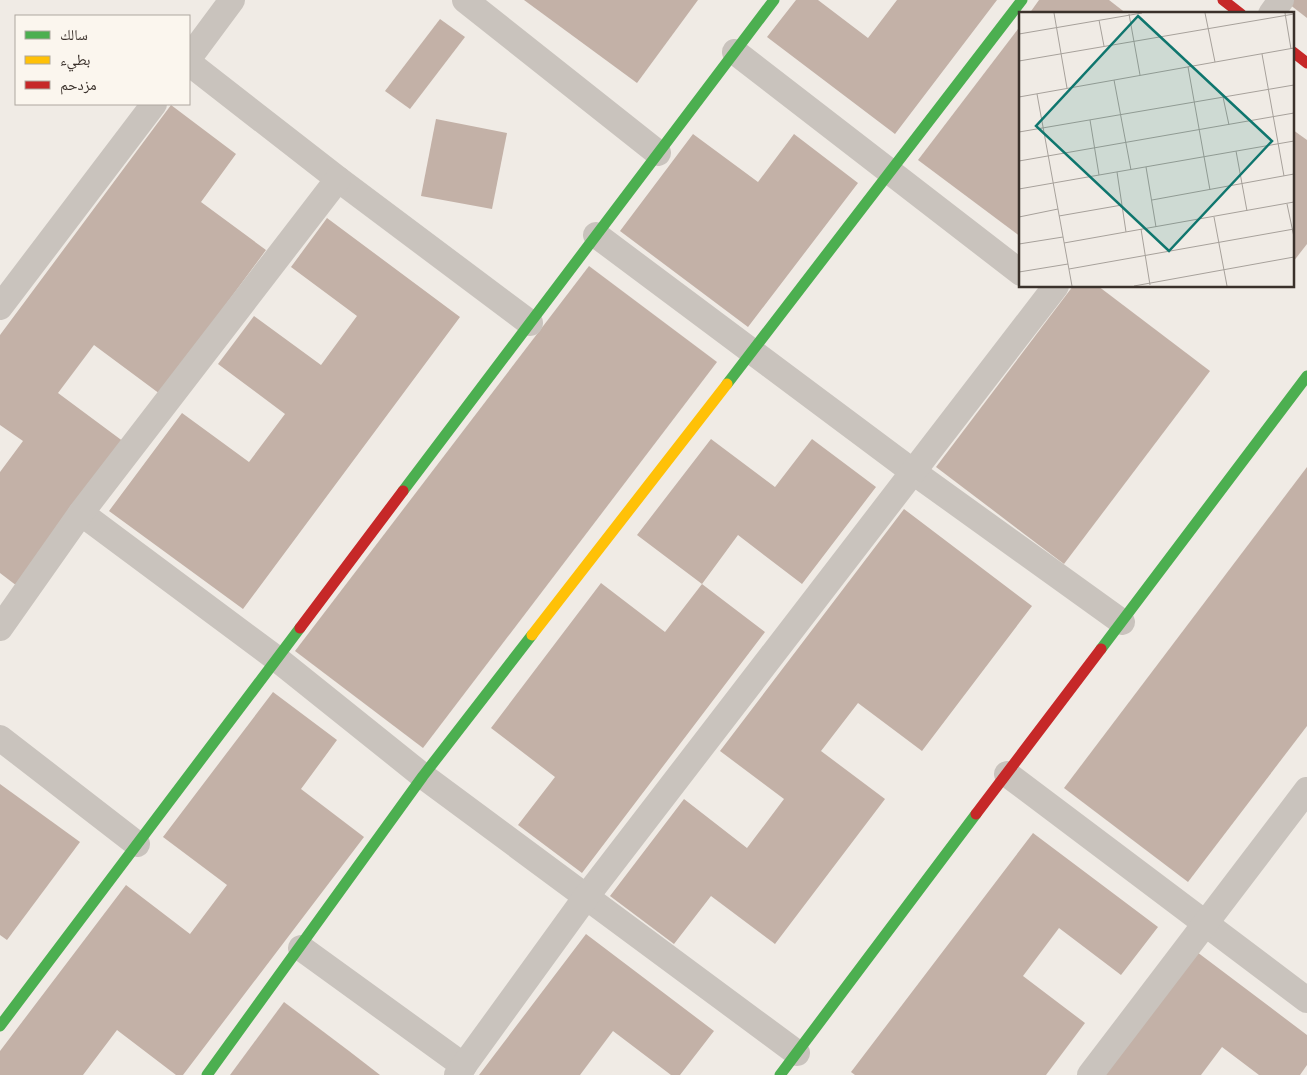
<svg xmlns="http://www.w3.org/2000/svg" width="1307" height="1075" font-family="Poppins,'Noto Naskh Arabic',sans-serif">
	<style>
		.building { fill: #c3b1a7 }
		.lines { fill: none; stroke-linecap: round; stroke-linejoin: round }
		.street { stroke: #c9c3bd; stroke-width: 26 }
		.fast { stroke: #4caf50; stroke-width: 11 }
		.slow { stroke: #ffc107; stroke-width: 11 }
		.jam { stroke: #c62828; stroke-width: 11 }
		.inset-road { fill: none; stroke: #a7a19b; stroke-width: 1 }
		.view { fill: #0f766e; fill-opacity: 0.15; stroke: #0f766e; stroke-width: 2.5 }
		.inset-edge { fill: none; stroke: #3a312b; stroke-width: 2.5 }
	</style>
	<rect width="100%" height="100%" fill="#f0ebe5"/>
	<!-- building -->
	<g class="building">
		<polygon points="524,0 698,0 637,83"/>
		<polygon points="796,0 818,0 868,38 897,0 997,0 895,134 767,37"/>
		<polygon points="1039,0 1109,0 1127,14 1029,14"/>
		<polygon points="1292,0 1307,0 1307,18 1289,4"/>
		<polygon points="440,19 465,37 410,109 385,91"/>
		<polygon points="1021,25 1021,237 918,160"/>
		<polygon points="171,105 236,154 201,202 266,250 160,394 94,345 58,393 124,442 17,586 0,573 0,472 23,441 0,425 0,335"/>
		<polygon points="436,119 507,133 492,209 421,196"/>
		<polygon points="1293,130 1307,140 1307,244 1293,262"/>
		<polygon points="693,134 758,182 794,134 858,183 748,327 620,231"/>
		<polygon points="327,218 460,317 243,609 109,511 182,413 249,462 285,414 218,364 254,316 321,365 357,316 291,267"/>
		<polygon points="589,266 717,362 423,748 295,651"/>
		<polygon points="1073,286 1098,286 1210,371 1064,564 936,467"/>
		<polygon points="711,439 775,487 812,439 876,487 802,584 738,535 702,584 637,535"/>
		<polygon points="1307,467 1307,726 1188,882 1064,788"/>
		<polygon points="904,509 1032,606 922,751 858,703 821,751 885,799 775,944 711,896 674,944 610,896 684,799 747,848 784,799 720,751"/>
		<polygon points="601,583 665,632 702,584 765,632 582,873 518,825 555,777 491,728"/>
		<polygon points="273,692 337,740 301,789 364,837 183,1075 176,1075 117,1030 83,1075 0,1075 0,1051 126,885 190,934 227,885 163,837"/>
		<polygon points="0,784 80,842 7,940 0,935"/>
		<polygon points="1033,833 1158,927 1121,975 1059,928 1023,976 1085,1023 1046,1075 855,1075 851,1072"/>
		<polygon points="586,934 714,1031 680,1075 671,1075 613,1031 580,1075 479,1075"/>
		<polygon points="1197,952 1307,1035 1307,1065 1300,1075 1259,1075 1222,1047 1201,1075 1103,1075"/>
		<polygon points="284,1002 349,1051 380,1075 230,1075"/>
	</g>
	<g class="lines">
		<!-- street -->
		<g class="street">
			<polyline points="465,0 658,153"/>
			<polyline points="1271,14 1281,0"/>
			<polyline points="735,52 1021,273"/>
			<polyline points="189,58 232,0"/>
			<polyline points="189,63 338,179 530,323"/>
			<polyline points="596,235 912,471 1122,622"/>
			<polyline points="0,307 154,104"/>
			<polyline points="81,513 277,659 423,776 797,1053"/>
			<polyline points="0,628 81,513 338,179"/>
			<polyline points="0,738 137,844"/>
			<polyline points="1007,774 1307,1000"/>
			<polyline points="301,948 464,1066"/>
			<polyline points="457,1075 586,897 1056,286"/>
			<polyline points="1090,1075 1307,790"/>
		</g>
		<!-- fast -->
		<g class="fast">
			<polyline points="727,384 1022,0"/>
			<polyline points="403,491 774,0"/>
			<polyline points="1101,649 1307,376"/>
			<polyline points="0,1026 300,628"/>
			<polyline points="207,1075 423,776 532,635"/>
			<polyline points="780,1075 976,814"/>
		</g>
		<!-- slow -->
		<polyline class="slow" points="532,635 727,384"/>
		<!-- jam -->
		<g class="jam">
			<polyline points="1223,0 1241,14"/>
			<polyline points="1293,52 1307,63"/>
			<polyline points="300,628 403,491"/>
			<polyline points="976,814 1101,649"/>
		</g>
	</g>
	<!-- overview -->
	<g transform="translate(1019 12)">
		<rect width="275" height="275" fill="#f0ebe5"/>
		<path class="inset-road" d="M35,1L48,76M186,1L196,50M266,1L272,37M110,2L121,63M80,8L85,34M0,22L123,1M243,42L265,164M0,49L275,2M169,55L191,178M95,68L112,158M18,82L53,274M0,85L275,36M204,85L210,113M71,108L80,163M0,120L275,73M217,139L228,199M0,149L275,101M127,155L137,215M98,160L107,220M0,177L275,129M133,188L275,162M268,192L275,225M40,204L103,193M0,205L39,197M195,205L208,274M122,217L131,273M45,231L275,190M0,232L44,225M50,257L275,217M0,260L49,252M115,274L275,245"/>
		<path class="view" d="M119,4L253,129L150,239L17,114Z"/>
		<rect width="275" height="275" class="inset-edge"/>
	</g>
	<!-- legend -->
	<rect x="15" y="15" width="175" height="90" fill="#fbf6ee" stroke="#aea7a0"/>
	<rect x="25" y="31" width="25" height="8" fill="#4caf50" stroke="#aea7a0"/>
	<text x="60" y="40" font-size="15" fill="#3a312b">سالك</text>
	<rect x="25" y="56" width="25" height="8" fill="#ffc107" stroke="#aea7a0"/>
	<text x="60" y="65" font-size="15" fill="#3a312b">بطيء</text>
	<rect x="25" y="81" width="25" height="8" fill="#c62828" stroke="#aea7a0"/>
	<text x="60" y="90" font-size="15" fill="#3a312b">مزدحم</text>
</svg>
